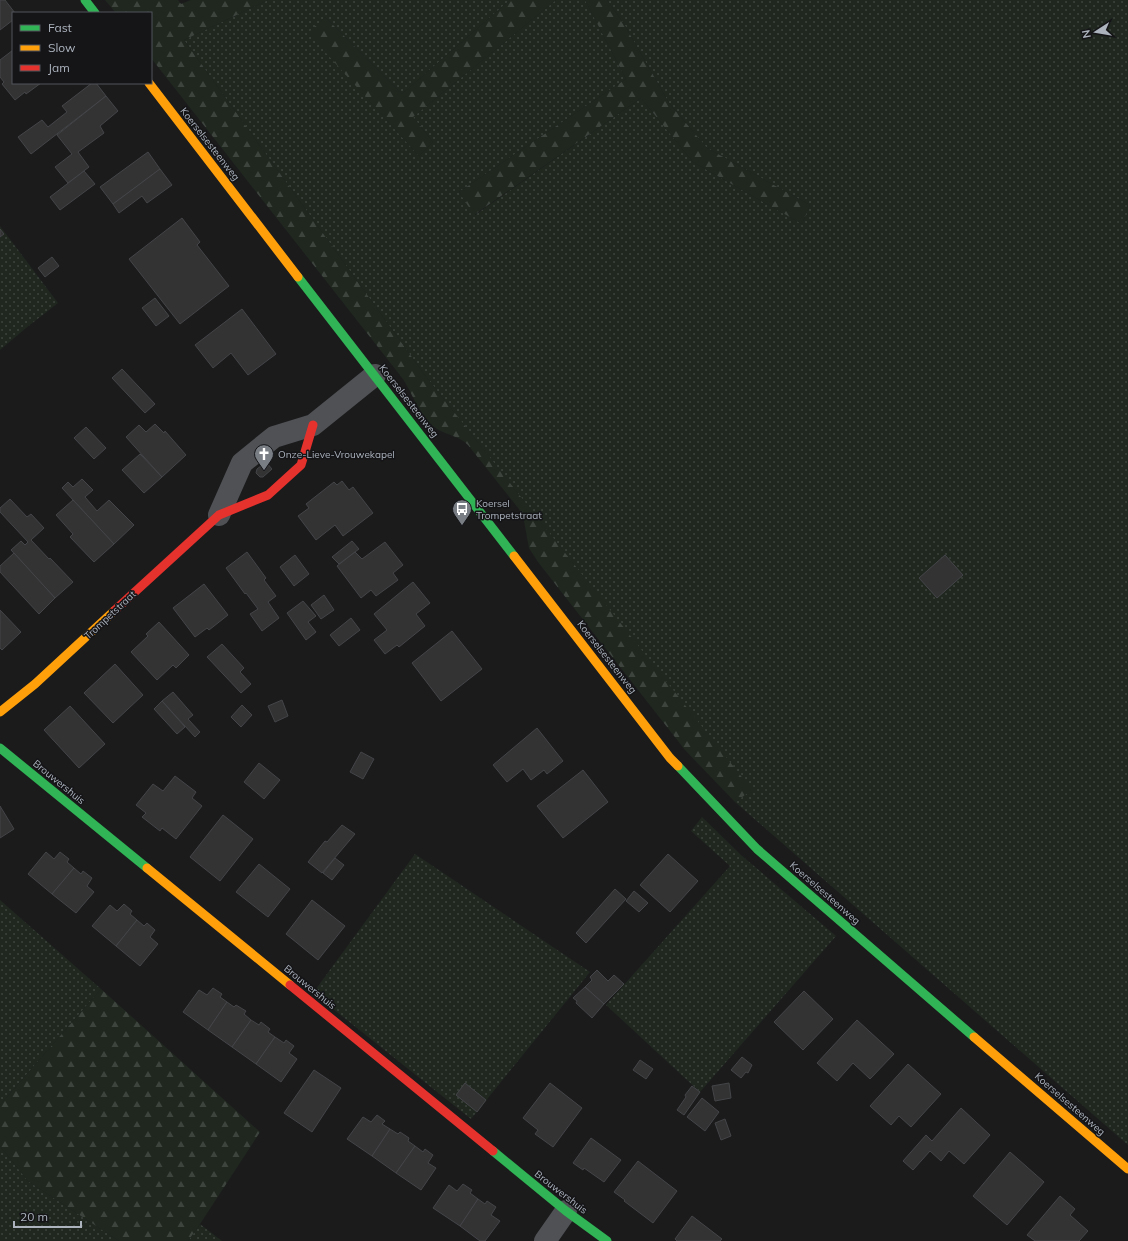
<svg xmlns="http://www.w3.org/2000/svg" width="1128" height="1241" font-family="Mulish,sans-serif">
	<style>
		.grass { fill: url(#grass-dots) }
		.forest { fill: url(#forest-firs) }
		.building { fill: #333334; stroke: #444548 }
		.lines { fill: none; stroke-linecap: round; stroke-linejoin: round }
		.street { stroke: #4f5155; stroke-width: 22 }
		.fast { stroke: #30b455; stroke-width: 9 }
		.slow { stroke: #ff9f0a; stroke-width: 9 }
		.jam { stroke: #e5322d; stroke-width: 9 }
		.labels { text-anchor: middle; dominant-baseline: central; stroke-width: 3; stroke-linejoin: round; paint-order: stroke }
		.street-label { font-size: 10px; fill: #acb3bd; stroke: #151518 }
		.poi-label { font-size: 10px; fill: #acb3bd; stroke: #151518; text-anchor: start }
	</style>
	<defs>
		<pattern id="grass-dots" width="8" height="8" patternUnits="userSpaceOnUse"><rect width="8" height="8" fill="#1f271f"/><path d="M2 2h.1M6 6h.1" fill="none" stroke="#3d443e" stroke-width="1.8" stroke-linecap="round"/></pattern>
		<pattern id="forest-firs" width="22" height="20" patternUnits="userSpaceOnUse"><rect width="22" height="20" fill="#1f271f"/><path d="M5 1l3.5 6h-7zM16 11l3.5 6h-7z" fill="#3d443e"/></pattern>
	</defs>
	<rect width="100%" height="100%" fill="#1b1b1c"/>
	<!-- grass -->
	<g class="grass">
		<polygon points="268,0 510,0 402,94 325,17 309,33 419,156 433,142 413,117 556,0 585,0 626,79 459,192 475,215 641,98 693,162 802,224 810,205 707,148 669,103 624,24 607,0 1128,0 1128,1145 735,802 751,790 424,374 184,40"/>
		<polygon points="0,226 58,303 26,328 0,350"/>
		<polygon points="702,817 741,855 836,936 700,1092 606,1005 730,866 691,831"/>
		<polygon points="415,854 590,972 471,1119 313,993"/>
		<polygon points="0,900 101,989 0,1105"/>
		<polygon points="0,1146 28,1181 119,1241 0,1241"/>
		<polygon points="200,1224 222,1241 188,1241"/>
	</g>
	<!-- forest -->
	<g class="forest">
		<path d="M105,0H178L181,4L191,0H268L184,40L424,374L752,790L735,802L685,750L538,562L529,548L524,521L519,509L468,445C459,436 447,435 437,429C421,418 413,395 403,379L151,58V13H116Z"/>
		<polygon points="510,0 556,0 413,117 433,142 419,156 308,33 325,17 402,94"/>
		<polygon points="585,0 607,0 624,24 669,103 707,148 810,205 802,224 693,162 641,98 474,215 459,192 626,79"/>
		<polygon points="101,989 260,1132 200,1224 188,1241 119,1241 28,1181 0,1146 0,1105"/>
	</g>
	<!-- building -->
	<g class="building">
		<polygon points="0,0 5,0 15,13 13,13 13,20 0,30"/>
		<polygon points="13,50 13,83 41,83 26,94 25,92 15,100 2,84 4,82 0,77 0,60"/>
		<polygon points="92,83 96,83 106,96 31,154 18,137 42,120 48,127 67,112 62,106"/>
		<polygon points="106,96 118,111 100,126 104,133 78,152 89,167 68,183 55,167 72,154 57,135"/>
		<polygon points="148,152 160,169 113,204 100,187"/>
		<polygon points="160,169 172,185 147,203 142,196 119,213 113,204"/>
		<polygon points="84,171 95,184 60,210 50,197"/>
		<polygon points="182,218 200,242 197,245 229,286 180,324 129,259"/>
		<polygon points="0,229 4,234 0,237"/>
		<polygon points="52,257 59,266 45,277 38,268"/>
		<polygon points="155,298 169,316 156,326 142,308"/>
		<polygon points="242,309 276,354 248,375 231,353 213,368 195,345"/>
		<polygon points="122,369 155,404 145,413 112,378"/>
		<polygon points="155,424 164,433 165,431 186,455 162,477 126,437 139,425 146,432"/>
		<polygon points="86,427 106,448 94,459 74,438"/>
		<polygon points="140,454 162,477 144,493 122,470"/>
		<polygon points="266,462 272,469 263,477 260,477 256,473 257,469"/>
		<polygon points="82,479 93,490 85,497 97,511 109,500 134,525 114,544 62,488 68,482 73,487"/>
		<polygon points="342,481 349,490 353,487 373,513 343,536 335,525 316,540 298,516 309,508 306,504 334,482 337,485"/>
		<polygon points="10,499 27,517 31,514 44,528 31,540 49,559 50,558 73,582 55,598 11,550 21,541 25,545 28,542 0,512 0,508"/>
		<polygon points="73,500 114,544 94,562 70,537 73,534 56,515"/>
		<polygon points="352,541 359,549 339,564 332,557"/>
		<polygon points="385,542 403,565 393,573 398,580 376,596 371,590 361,598 337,566 355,552 362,559"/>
		<polygon points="247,552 266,578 264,580 276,596 268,602 279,618 262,631 250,614 258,609 246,593 245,594 226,568"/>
		<polygon points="14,553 55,598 39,614 0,572 0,566"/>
		<polygon points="295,555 309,574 294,586 280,567"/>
		<polygon points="945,555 963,575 937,598 919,578"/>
		<polygon points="413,582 430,603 416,614 425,626 399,647 397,645 385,654 374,640 387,630 374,614"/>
		<polygon points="204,584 228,615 209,630 207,628 195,637 173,608"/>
		<polygon points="324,595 334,610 321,619 311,605"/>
		<polygon points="303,601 316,616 308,622 316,632 306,640 287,613"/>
		<polygon points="0,610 21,632 2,650 0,648"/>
		<polygon points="351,618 360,630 339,646 330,635"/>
		<polygon points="159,622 189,655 176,668 173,665 157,680 131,652 148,636 146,634"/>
		<polygon points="452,631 482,669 441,701 412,663"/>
		<polygon points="222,644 244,668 240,672 251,684 241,693 207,657"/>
		<polygon points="115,664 143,695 113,723 84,693"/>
		<polygon points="173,692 193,715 188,719 200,732 195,737 162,701"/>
		<polygon points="282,700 288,716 275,722 268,706"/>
		<polygon points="162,701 185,727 177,734 154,709"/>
		<polygon points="242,705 252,715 241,727 231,717"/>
		<polygon points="70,706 105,744 79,768 44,730"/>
		<polygon points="537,728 563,761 547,774 544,770 531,780 523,769 507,782 493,765"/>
		<polygon points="361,752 374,759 363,779 350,772"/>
		<polygon points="259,763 280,780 264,799 244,782"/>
		<polygon points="583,770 608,802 563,838 537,806"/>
		<polygon points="175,776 196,792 192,798 202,806 176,839 162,828 160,831 142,817 146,813 136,805 153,784 163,791"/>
		<polygon points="0,806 14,829 0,838"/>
		<polygon points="223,815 253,839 220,881 190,857"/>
		<polygon points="342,825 355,834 322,873 308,862 325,841 327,842"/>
		<polygon points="46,852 54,859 60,852 69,859 67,862 74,868 52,894 28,874"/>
		<polygon points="668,854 698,881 670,912 640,885"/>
		<polygon points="335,858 344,865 332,880 323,873"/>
		<polygon points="259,864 290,889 268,917 236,892"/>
		<polygon points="74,868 81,874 83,871 92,878 87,886 94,892 76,913 52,894"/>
		<polygon points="615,889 626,899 586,943 576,933"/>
		<polygon points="634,891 648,903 639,912 626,901"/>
		<polygon points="312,900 345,926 318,960 286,934"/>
		<polygon points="124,904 132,911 130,914 137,920 116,946 92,926 110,905 117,911"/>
		<polygon points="137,920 144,926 147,923 155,930 150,937 158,944 140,966 116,946"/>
		<polygon points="597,970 608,981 614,975 624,984 604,1004 585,987 592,980 590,977"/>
		<polygon points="585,987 604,1004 592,1018 576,1003 577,1001 573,998"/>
		<polygon points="213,988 222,994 220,997 227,1002 208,1030 183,1012 199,990 207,995"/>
		<polygon points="804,991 833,1019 803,1050 774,1022"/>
		<polygon points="227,1002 234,1007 236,1005 246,1011 244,1014 251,1020 232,1047 208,1030"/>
		<polygon points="251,1020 259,1025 261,1022 270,1029 268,1032 275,1037 256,1064 232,1047"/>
		<polygon points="857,1020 894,1054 870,1079 853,1063 837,1081 817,1063"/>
		<polygon points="275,1037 284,1043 286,1040 294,1046 289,1053 297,1059 281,1082 256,1064"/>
		<polygon points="742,1057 752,1065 748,1073 746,1072 741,1078 731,1070"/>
		<polygon points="640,1060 653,1069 646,1079 633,1070"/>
		<polygon points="908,1064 941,1094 911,1127 899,1116 891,1125 870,1106"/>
		<polygon points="314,1070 341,1088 312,1132 284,1113"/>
		<polygon points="465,1083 486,1100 477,1112 456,1095"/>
		<polygon points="550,1083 582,1108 553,1147 535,1134 538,1130 523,1118"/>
		<polygon points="729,1083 731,1098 715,1101 712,1086"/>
		<polygon points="692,1086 700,1092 684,1115 677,1110 686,1097 685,1095"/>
		<polygon points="702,1098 719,1112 705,1131 687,1117"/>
		<polygon points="961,1108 990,1135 964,1164 949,1151 941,1161 930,1151 913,1170 903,1161 926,1135 932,1141"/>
		<polygon points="377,1115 385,1121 382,1124 390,1129 372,1156 347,1139 363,1117 371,1122"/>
		<polygon points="725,1119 731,1136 721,1140 715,1123"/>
		<polygon points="390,1129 398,1134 400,1132 409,1138 408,1141 415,1146 396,1173 372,1156"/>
		<polygon points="591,1138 621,1160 604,1182 584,1168 583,1170 573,1163"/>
		<polygon points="415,1146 423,1152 425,1149 433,1155 428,1163 436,1168 421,1190 396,1173"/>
		<polygon points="1010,1152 1044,1182 1007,1225 973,1196"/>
		<polygon points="638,1161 677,1191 653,1223 624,1201 625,1200 614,1192"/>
		<polygon points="463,1184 472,1190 470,1193 478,1199 460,1226 433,1208 449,1185 457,1191"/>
		<polygon points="1060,1196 1075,1209 1070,1215 1088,1231 1079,1241 1035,1241 1027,1235"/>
		<polygon points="478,1199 485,1204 487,1201 496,1207 491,1215 500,1221 485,1241 480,1241 460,1226"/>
		<polygon points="692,1216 722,1239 720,1241 677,1241 675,1239"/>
	</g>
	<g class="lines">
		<!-- street -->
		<g class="street">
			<polyline points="219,515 242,463 274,437 313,425 375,375"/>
			<polyline points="545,1241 566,1211"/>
		</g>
		<!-- fast -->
		<g class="fast">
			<polyline points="85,0 95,13"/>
			<polyline points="298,277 514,556"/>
			<polyline points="0,748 147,868"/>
			<polyline points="678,766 757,849 974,1037"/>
			<polyline points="493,1151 566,1211 607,1241"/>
		</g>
		<!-- slow -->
		<g class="slow">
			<polyline points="149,83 298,277"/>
			<polyline points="514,556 670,758 678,766"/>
			<polyline points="0,712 35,684 114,611"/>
			<polyline points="147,868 290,985"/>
			<polyline points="974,1037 1128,1169"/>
		</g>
		<!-- jam -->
		<g class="jam">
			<polyline points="114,611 219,515 268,495 301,465 313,425"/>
			<polyline points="290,985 493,1151"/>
		</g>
	</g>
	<!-- icons -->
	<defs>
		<g id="church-pin" transform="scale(1)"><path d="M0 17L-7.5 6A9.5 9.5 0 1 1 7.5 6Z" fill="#797e85" stroke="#151518"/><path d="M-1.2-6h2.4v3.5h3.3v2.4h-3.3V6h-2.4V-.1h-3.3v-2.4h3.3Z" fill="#fff"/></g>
		<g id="bus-pin" transform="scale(1)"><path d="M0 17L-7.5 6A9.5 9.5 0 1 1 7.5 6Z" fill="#797e85" stroke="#151518"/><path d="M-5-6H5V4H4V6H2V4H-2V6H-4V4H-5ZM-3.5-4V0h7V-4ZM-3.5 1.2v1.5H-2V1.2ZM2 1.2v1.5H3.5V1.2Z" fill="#fff"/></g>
	</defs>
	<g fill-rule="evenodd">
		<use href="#church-pin" x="264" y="454"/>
		<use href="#bus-pin" x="462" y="509"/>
	</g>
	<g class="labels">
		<!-- street labels -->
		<g class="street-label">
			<text transform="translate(210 144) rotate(52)">Koerselsesteenweg</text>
			<text transform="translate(409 401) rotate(52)">Koerselsesteenweg</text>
			<text transform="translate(110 615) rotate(-43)">Trompetstraat</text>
			<text transform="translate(607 657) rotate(52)">Koerselsesteenweg</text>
			<text transform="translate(59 782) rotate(39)">Brouwershuis</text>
			<text transform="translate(825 893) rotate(41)">Koerselsesteenweg</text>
			<text transform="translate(310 987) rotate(39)">Brouwershuis</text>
			<text transform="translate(1070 1104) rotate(41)">Koerselsesteenweg</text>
			<text transform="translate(561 1192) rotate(38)">Brouwershuis</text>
		</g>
		<!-- poi labels -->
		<g class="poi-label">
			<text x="278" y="454">Onze-Lieve-Vrouwekapel</text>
			<text x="476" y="503">Koersel<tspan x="476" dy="12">Trompetstraat</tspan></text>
		</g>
	</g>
	<!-- legend -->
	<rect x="12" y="12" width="140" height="72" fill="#151518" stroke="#51545a"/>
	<rect x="20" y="25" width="20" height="6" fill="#30b455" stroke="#51545a"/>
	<text x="48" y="32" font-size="12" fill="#acb3bd">Fast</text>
	<rect x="20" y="45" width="20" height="6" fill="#ff9f0a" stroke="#51545a"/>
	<text x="48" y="52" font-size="12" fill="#acb3bd">Slow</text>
	<rect x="20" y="65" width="20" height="6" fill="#e5322d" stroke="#51545a"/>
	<text x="48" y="72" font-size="12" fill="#acb3bd">Jam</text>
	<!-- north arrow -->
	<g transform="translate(1096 32) rotate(258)" stroke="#151518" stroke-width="3" paint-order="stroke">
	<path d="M0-3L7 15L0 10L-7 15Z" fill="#acb3bd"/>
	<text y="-6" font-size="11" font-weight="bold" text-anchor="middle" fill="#acb3bd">N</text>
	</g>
	<!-- scale -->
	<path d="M14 1221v6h67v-6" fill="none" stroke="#acb3bd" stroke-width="2"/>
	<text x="20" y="1221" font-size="12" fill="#acb3bd" stroke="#151518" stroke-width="3" paint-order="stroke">20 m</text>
</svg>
